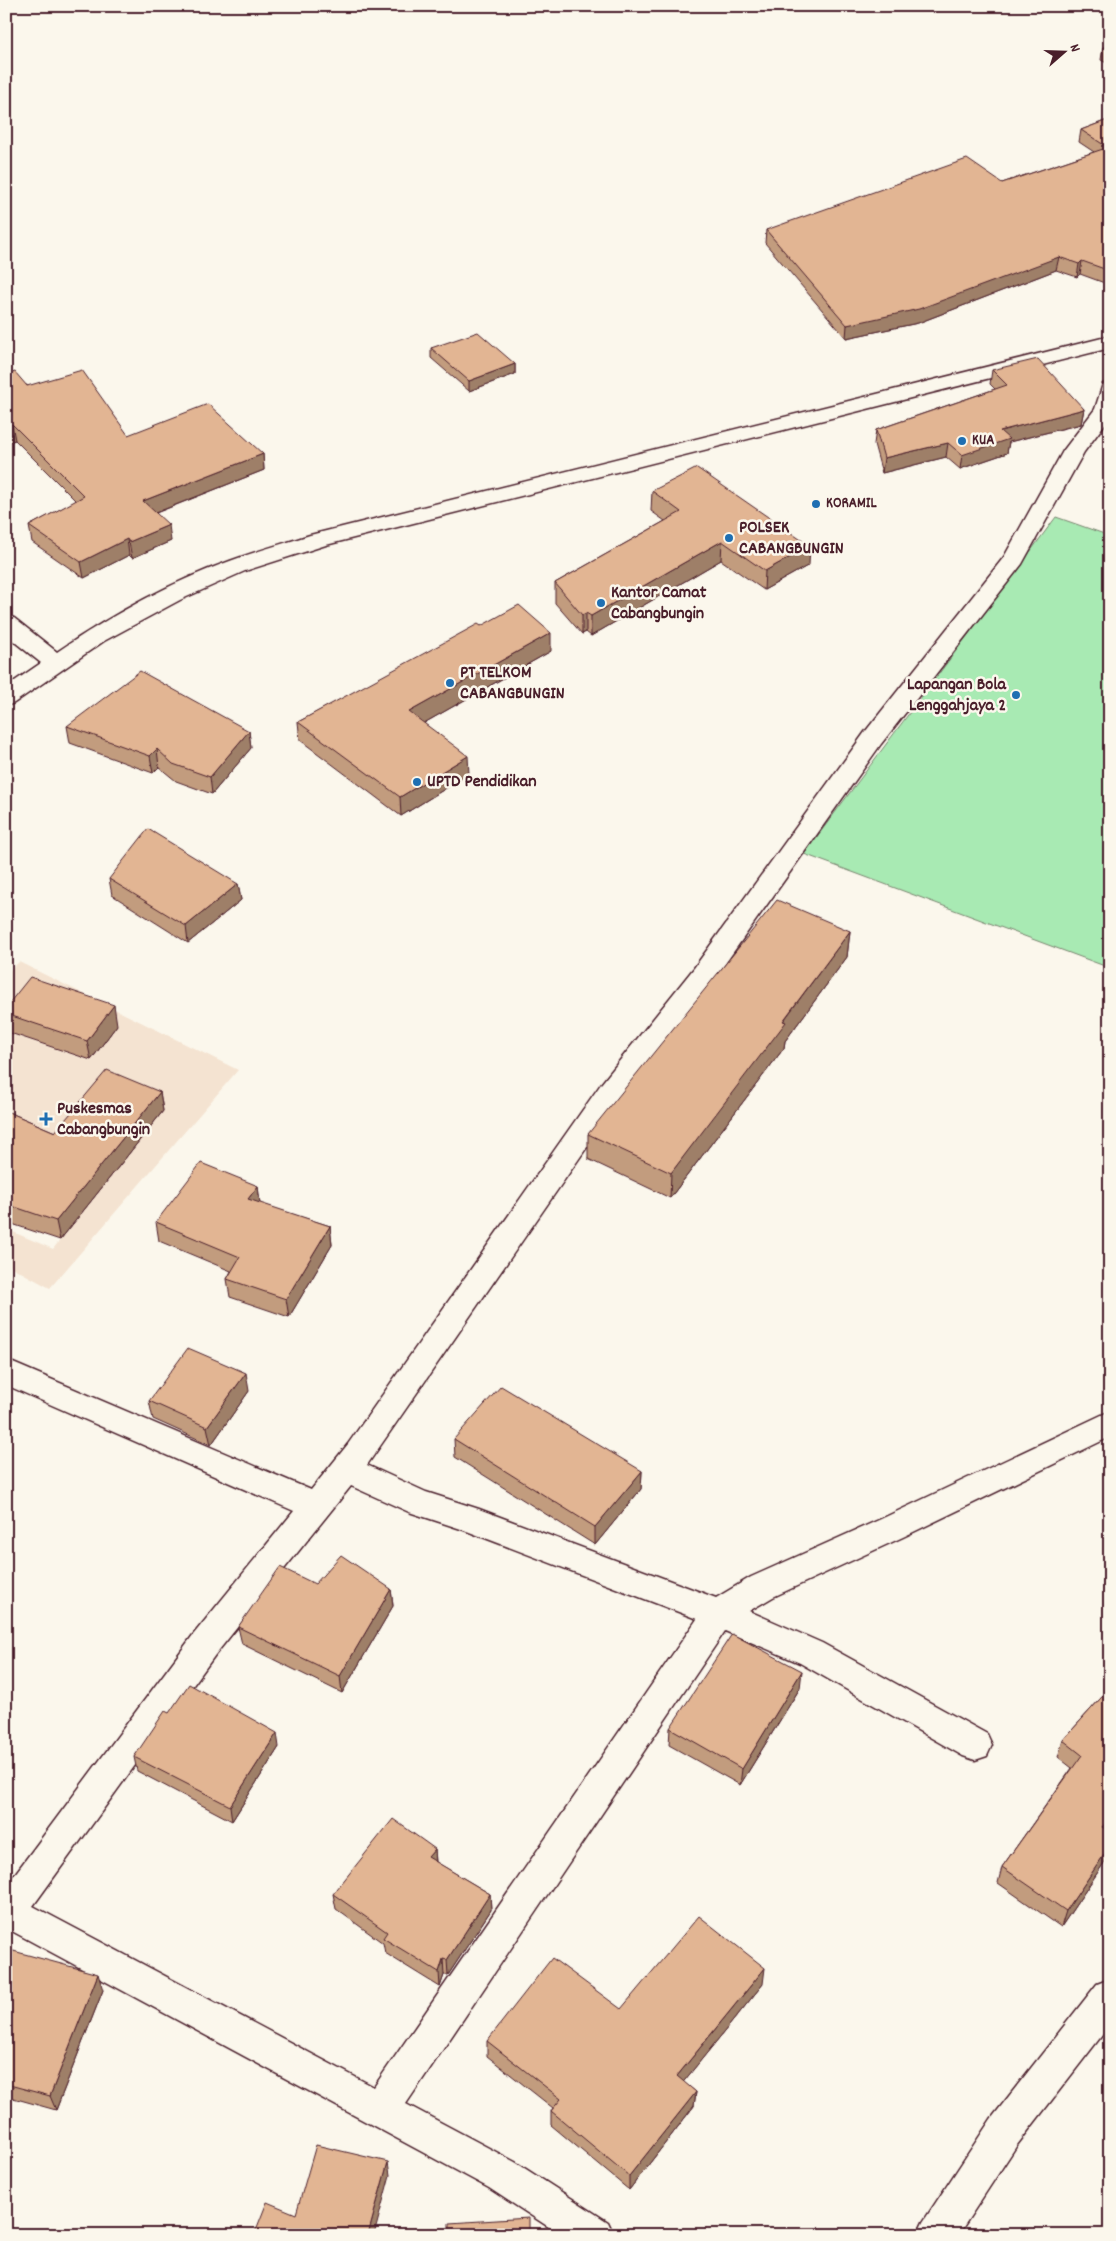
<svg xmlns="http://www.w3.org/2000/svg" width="1116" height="2241" font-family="Dekko,sans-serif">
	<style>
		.built { fill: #f4e3d1 }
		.green { fill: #a8eab3; stroke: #79846f }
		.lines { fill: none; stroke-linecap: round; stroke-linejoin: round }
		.minor-casing { stroke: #4a1f2b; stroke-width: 3 }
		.minor { fill: #fbf7ec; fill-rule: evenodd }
		.wall { fill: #c29c7e; stroke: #4a1f2b }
		.shaded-wall { fill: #9e7f67; stroke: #4a1f2b }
		.building { fill: #e2b593; stroke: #4a1f2b }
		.poi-dot { fill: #1f6fb2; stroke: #fbf7ec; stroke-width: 2 }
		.labels { text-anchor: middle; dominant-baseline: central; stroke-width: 5; stroke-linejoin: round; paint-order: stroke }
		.far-poi-label { font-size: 15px; font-weight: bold; fill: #4a1f2b; stroke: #fbf7ec; text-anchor: start }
		.poi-label { font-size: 18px; font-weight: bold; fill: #4a1f2b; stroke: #fbf7ec; text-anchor: start }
	</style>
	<rect width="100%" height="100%" fill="#fbf7ec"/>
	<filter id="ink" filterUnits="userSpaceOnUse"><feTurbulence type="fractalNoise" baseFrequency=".02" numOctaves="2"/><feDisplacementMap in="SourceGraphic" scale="10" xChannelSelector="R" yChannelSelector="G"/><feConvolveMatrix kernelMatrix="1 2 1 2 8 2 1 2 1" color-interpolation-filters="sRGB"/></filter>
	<g filter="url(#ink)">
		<!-- built -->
		<polygon class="built" points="19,962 238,1070 50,1288 6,1264 6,1229 53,1249 163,1111 6,1186 6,974"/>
		<!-- green -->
		<polygon class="green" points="1056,517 1110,536 1110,968 804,854"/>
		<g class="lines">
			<!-- minor casing -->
			<g class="minor-casing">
				<g id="minor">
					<path d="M1110,336V348L326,545L245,571L180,600L104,641L14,703L6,706V687L41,663L6,635V616L14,618L57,652C110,616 169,583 230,561C256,551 283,544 310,535Z"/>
					<path d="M1110,382V417L1084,452L1022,564L881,744L712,982L621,1098L367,1465L426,1492L479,1509L716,1598L751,1577L881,1519L1110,1411V1437L903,1537L773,1597L749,1611L822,1643L987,1734L992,1745L987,1756L975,1760L963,1756L800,1663L725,1631L406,2104L515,2162L608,2222L614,2235H561L489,2188L10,1930L6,1932V1886L193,1635L294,1511L6,1385V1360L311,1490L348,1444L601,1084L694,968L865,732L1004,557L1063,451L1095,409L1103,384ZM351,1486L409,1512L464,1530L697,1619L374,2087L33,1906L215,1655Z"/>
					<polygon points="1110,1979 1110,2025 1017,2145 958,2235 917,2235 923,2222 991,2119 1097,1984"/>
				</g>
			</g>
			<!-- minor -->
			<use href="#minor" class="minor"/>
		</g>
		<!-- wall -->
		<g class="wall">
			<polygon points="1110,45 1110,65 1101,60 1103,47"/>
			<polygon points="1110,119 1110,285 1080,274 1077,277 1056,270 918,323 846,338 765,243 766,230 1002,183 1094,152 1079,142 1081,130"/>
			<polygon points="431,348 515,364 515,374 469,391 431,358"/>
			<polygon points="992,370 1084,409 1081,424 1009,442 1007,453 960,469 946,457 882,473 874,444 876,430 995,389 990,384"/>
			<polygon points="6,375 128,435 263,454 264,470 156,513 171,541 132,558 129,555 84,578 32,542 29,526 76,501 15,440 6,443"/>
			<polygon points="652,491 809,565 764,590 721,560 591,636 586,632 582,634 555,603 555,583 665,521 651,511"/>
			<polygon points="481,626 551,651 424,723 469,774 401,816 300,740 298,722"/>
			<polygon points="67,726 249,731 251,748 212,794 176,781 159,767 153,773 70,743"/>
			<polygon points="109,879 238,884 241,900 188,943 112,895"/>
			<polygon points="850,931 847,957 785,1041 784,1048 670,1198 588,1159 588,1134"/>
			<polygon points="6,1007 117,1025 91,1060 7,1032"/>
			<polygon points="160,1092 163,1111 60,1240 6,1222 6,1111 55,1132"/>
			<polygon points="258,1186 260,1204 330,1226 332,1245 289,1317 230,1297 227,1279 231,1271 159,1241 156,1222"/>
			<polygon points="249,1391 211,1445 153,1419 149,1401"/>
			<polygon points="454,1439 642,1471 641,1489 595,1545 455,1457"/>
			<polygon points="391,1589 393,1606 342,1693 242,1644 238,1627"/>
			<polygon points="800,1688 740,1785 669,1745 670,1728"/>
			<polygon points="1110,1688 1110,1827 1107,1831 1110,1832 1110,1854 1061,1927 998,1883 1002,1867 1072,1768 1058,1757 1063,1740"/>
			<polygon points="169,1713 279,1747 232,1821 137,1771 134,1757"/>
			<polygon points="435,1849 436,1862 490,1894 491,1910 448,1975 444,1975 440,1987 385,1953 383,1943 336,1909 333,1894"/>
			<polygon points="6,1949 103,1990 56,2110 6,2096"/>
			<polygon points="763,1984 683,2082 696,2092 694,2106 629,2190 551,2125 551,2111 553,2108 487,2056 487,2041 621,2009"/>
		</g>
		<!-- shaded-wall -->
		<g class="shaded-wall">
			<polygon points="1059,257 1056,270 918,323 846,338 847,325"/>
			<polygon points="1082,261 1080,274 1077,277 1079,264"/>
			<polygon points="515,364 515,374 469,391 469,381"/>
			<polygon points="1084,409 1081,424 1009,442 1007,453 960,469 962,455 1000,431"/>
			<polygon points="12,424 15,440 6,443 6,426"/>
			<polygon points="948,443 946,457 882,473 884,458"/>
			<polygon points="263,454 264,470 145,517 143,501"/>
			<polygon points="169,525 171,541 132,558 129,542"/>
			<polygon points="127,539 129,555 84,578 81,562"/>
			<polygon points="722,541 721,560 591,636 591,616"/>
			<polygon points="810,546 809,565 764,590 765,571"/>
			<polygon points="586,613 586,632 582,634 582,615"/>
			<polygon points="551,633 551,651 410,731 409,712"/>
			<polygon points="249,731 251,748 212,794 210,777"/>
			<polygon points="157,749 159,767 153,773 150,756"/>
			<polygon points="468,756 469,774 401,816 400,797"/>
			<polygon points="238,884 241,900 188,943 186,926"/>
			<polygon points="850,931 847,957 785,1041 784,1048 670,1198 671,1173"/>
			<polygon points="114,1005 117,1025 91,1060 87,1041"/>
			<polygon points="160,1092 163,1111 60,1240 56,1221"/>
			<polygon points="258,1186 260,1205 248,1199"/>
			<polygon points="330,1226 332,1245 289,1317 286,1299"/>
			<polygon points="246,1373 249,1391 211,1445 207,1427"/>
			<polygon points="642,1471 641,1489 595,1545 595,1527"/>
			<polygon points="391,1589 393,1606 342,1693 340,1676"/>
			<polygon points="802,1671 800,1688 740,1785 742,1769"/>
			<polygon points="277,1733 279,1747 232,1821 230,1806"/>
			<polygon points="1110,1818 1110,1827 1096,1843 1102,1827"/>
			<polygon points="1110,1846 1110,1854 1061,1927 1066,1911"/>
			<polygon points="435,1849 436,1865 428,1857"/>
			<polygon points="490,1894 491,1910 448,1975 447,1960"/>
			<polygon points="443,1959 444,1975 440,1987 439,1972"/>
			<polygon points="765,1968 763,1984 676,2091 677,2076"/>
			<polygon points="98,1974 103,1990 56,2110 50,2096"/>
			<polygon points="696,2092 694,2106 629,2190 629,2176"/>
			<polygon points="388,2162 390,2175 374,2235 368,2235"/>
		</g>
		<!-- building -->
		<g class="building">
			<polygon points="1110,45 1110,51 1103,47"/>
			<polygon points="1110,119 1110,271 1082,261 1079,264 1059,257 919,309 847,325 766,230 967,159 1002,183 1106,148 1101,146 1104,145 1081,130"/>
			<polygon points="478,332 515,364 469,381 431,348"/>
			<polygon points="1038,359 1084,409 1000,431 1009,439 962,455 948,443 884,458 876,430 1007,385 992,370"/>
			<polygon points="82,370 128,435 208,404 263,454 143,501 169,525 129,542 127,539 81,562 29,526 84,496 12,424 6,426 6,375 15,372 27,386"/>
			<polygon points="697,468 810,546 765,571 722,541 591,616 586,613 582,615 555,583 681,512 652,491"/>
			<polygon points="519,605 551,633 409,712 468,756 400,797 298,722 478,624 481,626"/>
			<polygon points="140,671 249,731 210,777 173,764 157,749 150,756 67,726"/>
			<polygon points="148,829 238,884 186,926 109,879"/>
			<polygon points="777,900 850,931 783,1021 786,1022 671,1173 588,1134"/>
			<polygon points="30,977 114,1005 87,1041 6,1014 6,1007"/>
			<polygon points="107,1070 160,1092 56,1221 6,1204 6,1111 55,1132"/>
			<polygon points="201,1163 258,1186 248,1199 330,1226 286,1299 227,1279 240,1257 156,1222"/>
			<polygon points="188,1348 246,1373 207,1427 149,1401"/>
			<polygon points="501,1386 642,1471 595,1527 454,1439"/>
			<polygon points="341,1555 391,1589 340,1676 238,1627 280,1567 315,1584"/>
			<polygon points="732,1634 802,1671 742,1769 670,1728"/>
			<polygon points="189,1684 277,1733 230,1806 134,1757 165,1711 169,1713"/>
			<polygon points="1110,1688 1110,1818 1102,1827 1110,1832 1110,1846 1066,1911 1002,1867 1082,1755 1063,1740"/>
			<polygon points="393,1819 435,1849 428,1857 490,1894 447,1960 443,1959 439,1972 383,1938 387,1932 333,1894"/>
			<polygon points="699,1916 765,1968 677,2076 696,2092 629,2176 551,2111 561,2099 487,2041 552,1958 621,2009"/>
			<polygon points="6,1949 98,1974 50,2096 6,2084"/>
			<polygon points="316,2145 388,2162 368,2235 254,2235 267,2202 296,2214"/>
			<polygon points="529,2218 529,2235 449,2235 449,2223"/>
		</g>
	</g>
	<!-- markers -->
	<g class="poi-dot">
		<circle cx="962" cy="441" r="5"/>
		<circle cx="816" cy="504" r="5"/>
		<circle cx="729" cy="538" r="5"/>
		<circle cx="601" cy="603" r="5"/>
		<circle cx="450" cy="683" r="5"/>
		<circle cx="1016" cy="695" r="5"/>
		<circle cx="417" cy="782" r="5"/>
		<path d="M43.5 1111.5h5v5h5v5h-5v5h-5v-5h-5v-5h5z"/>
	</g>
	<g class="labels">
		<!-- far-poi labels -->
		<g class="far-poi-label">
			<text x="972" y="441">KUA</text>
			<text x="826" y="504">KORAMIL</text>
		</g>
		<!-- poi labels -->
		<g class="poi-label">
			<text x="739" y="528">POLSEK<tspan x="739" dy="21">CABANGBUNGIN</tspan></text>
			<text x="611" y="593">Kantor Camat<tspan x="611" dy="21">Cabangbungin</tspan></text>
			<text x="460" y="673">PT TELKOM<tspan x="460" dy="21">CABANGBUNGIN</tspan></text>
			<text x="1006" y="685" text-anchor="end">Lapangan Bola<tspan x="1006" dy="21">Lenggahjaya 2</tspan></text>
			<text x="427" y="782">UPTD Pendidikan</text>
			<text x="57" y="1109">Puskesmas<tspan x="57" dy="21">Cabangbungin</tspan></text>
		</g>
	</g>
	<!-- margin -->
	<rect width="1116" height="2241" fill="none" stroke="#fbf7ec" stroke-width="25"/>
	<rect x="12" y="12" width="1091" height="2216" fill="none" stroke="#4a1f2b" stroke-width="2" filter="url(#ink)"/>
	<!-- north arrow -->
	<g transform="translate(1064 52) rotate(70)" stroke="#fbf7ec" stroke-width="4" paint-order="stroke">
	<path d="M0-4L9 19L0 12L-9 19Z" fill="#4a1f2b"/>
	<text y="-8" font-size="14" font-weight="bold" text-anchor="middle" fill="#4a1f2b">N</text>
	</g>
</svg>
